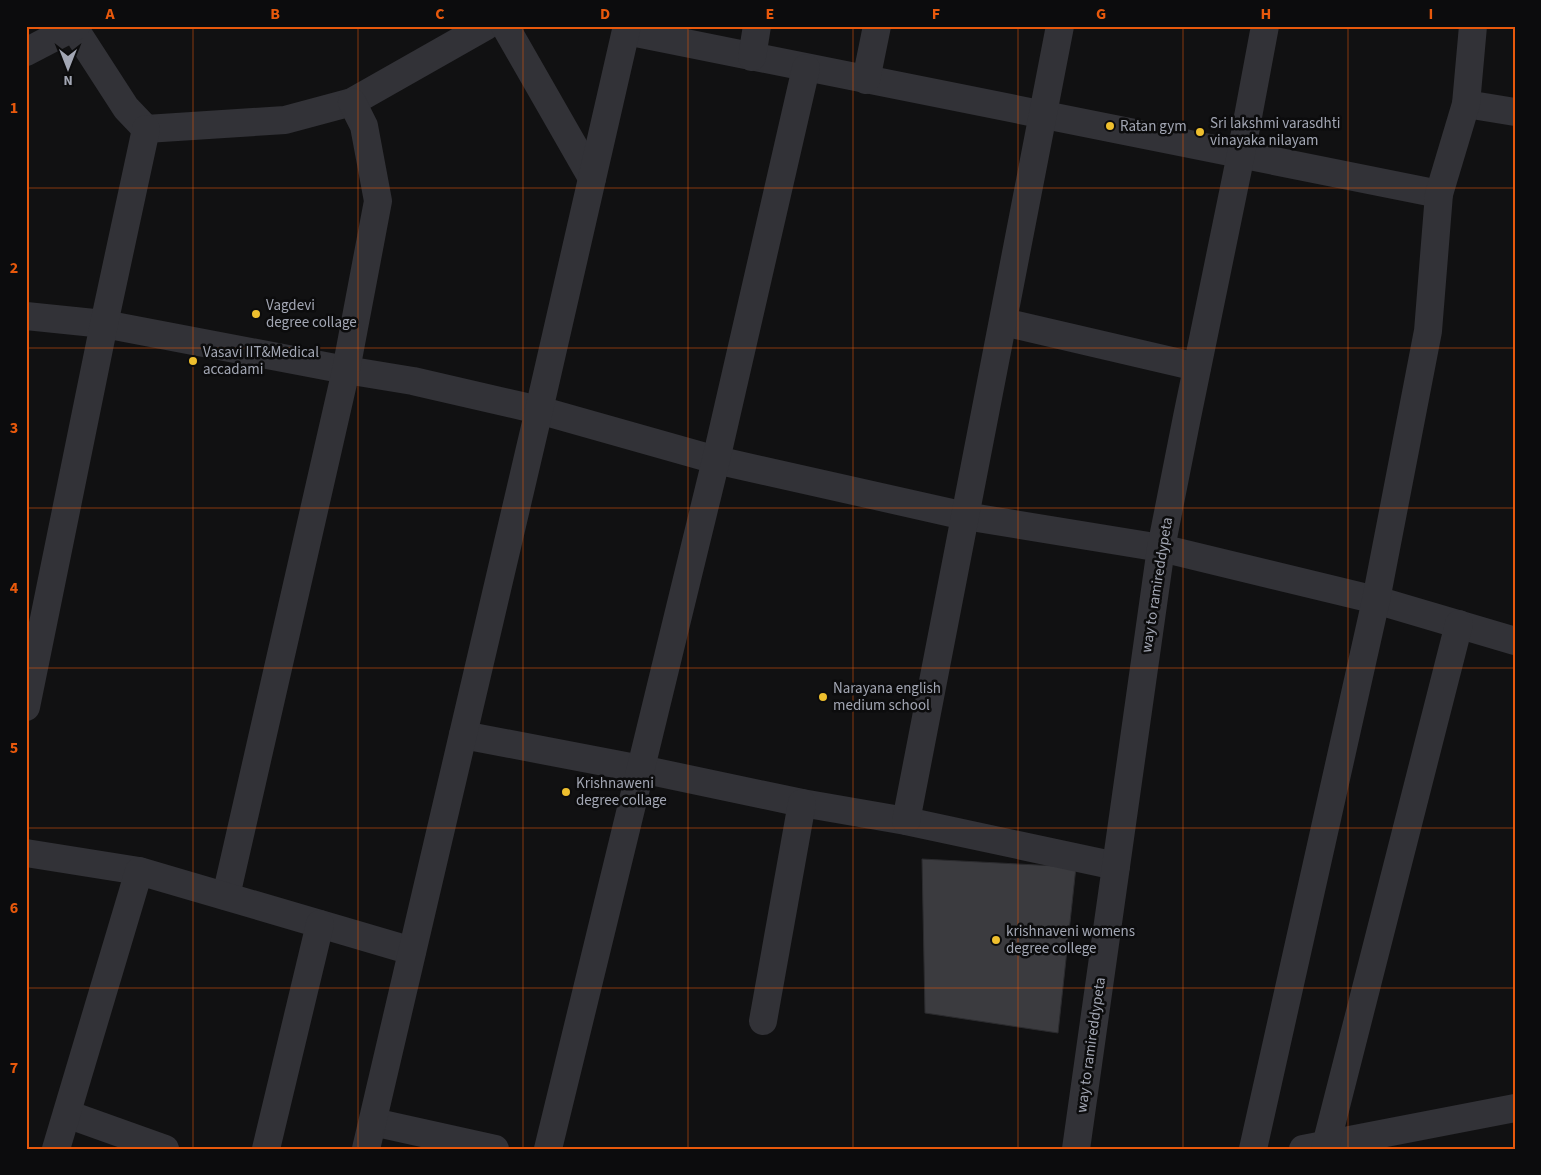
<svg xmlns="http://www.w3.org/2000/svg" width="1541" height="1175" font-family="'Source Sans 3',sans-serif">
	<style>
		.building { fill: #3b3b3f; stroke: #2b2b2e }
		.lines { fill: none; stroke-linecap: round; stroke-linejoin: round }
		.minor { stroke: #323237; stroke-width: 28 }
		.tertiary { stroke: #323237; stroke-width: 28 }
		.grid { fill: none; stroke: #e8590c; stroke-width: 1; stroke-opacity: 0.55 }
		.poi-dot { fill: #eebf2e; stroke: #0c0c0d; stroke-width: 2 }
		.labels { text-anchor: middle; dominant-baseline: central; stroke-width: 5; stroke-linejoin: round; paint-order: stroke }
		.poi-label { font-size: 15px; fill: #a2a6b3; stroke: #0c0c0d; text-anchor: start }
		.street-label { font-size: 15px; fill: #a2a6b3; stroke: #0c0c0d }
		.neatline { fill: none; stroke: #e8590c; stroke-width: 2 }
		.grid-label { font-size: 16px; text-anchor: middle; font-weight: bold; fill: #e8590c }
	</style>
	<rect width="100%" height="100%" fill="#111112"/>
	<!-- building -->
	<polygon class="building" points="922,859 1076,867 1058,1033 925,1013"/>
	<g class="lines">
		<!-- minor -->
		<g class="minor">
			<polyline points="73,26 126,108 146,129 285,120 352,102 486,26"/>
			<polyline points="505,26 592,178"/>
			<polyline points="626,31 1439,194"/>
			<polyline points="26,52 76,26"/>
			<polyline points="752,57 757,26"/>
			<polyline points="866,80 877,26"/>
			<polyline points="1466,104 1515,112"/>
			<polyline points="26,316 104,324 346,370 413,381 539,410 716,460 965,516 1161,548 1376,600 1515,641"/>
			<polyline points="1004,322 1197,367"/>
			<polyline points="26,707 104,324 146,129"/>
			<polyline points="463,735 641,769 802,803 906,821 1116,866"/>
			<polyline points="906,821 1060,26"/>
			<polyline points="26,853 139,871"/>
			<polyline points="226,896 346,370 378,201 364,126 352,102"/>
			<polyline points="763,1021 802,803"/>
			<polyline points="67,1114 165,1149"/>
			<polyline points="373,1122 495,1149"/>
			<polyline points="56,1149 139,871 412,951"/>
			<polyline points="266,1149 320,924"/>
			<polyline points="366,1149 539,410 627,26"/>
			<polyline points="548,1149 716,460 806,68"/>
			<polyline points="1253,1149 1376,600 1428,331 1439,194 1466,104 1473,26"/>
			<polyline points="1303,1149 1515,1108"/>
			<polyline points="1325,1149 1459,624"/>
		</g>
		<!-- tertiary -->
		<polyline class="tertiary" points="1076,1149 1161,548 1187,417 1241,154 1265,26"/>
	</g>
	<!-- grid -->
	<path class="grid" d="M193,26V1149M358,26V1149M523,26V1149M688,26V1149M853,26V1149M1018,26V1149M1183,26V1149M1348,26V1149M26,188H1515M26,348H1515M26,508H1515M26,668H1515M26,828H1515M26,988H1515"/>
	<!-- markers -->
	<g class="poi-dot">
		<circle cx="1110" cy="126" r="5"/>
		<circle cx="1200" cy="132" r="5"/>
		<circle cx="256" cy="314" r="5"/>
		<circle cx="193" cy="361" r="5"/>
		<circle cx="823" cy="697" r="5"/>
		<circle cx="566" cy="792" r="5"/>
		<circle cx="996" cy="940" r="5"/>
	</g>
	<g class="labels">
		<!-- poi labels -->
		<g class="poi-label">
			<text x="1210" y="123">Sri lakshmi varasdhti<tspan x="1210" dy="17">vinayaka nilayam</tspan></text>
			<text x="1120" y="126">Ratan gym</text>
			<text x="266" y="305">Vagdevi<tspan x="266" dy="17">degree collage</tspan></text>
			<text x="203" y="352">Vasavi IIT&amp;Medical<tspan x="203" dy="17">accadami</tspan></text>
			<text x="833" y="688">Narayana english<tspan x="833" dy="17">medium school</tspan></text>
			<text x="576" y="783">Krishnaweni<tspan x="576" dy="17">degree collage</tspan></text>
			<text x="1006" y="931">krishnaveni womens<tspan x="1006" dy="17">degree college</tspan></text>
		</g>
		<!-- street labels -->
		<g class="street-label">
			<text transform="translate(1157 585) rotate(-81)">way to ramireddypeta</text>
			<text transform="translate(1091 1045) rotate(-82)">way to ramireddypeta</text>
		</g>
	</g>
	<!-- border -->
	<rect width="1541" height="1175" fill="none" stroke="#0c0c0d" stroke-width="55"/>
	<!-- north arrow -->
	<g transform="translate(68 68) rotate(180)" stroke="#0c0c0d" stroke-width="4" paint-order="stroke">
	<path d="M0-4L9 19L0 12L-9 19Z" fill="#a2a6b3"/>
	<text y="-8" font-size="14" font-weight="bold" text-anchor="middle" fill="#a2a6b3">N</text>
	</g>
	<rect x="28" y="28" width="1486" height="1120" class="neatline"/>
	<g class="grid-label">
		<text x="110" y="19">A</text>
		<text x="275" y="19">B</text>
		<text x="440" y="19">C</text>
		<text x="605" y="19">D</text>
		<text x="770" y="19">E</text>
		<text x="936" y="19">F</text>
		<text x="1101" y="19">G</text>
		<text x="1266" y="19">H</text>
		<text x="1431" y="19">I</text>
		<text x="14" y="113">1</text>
		<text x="14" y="273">2</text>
		<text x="14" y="433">3</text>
		<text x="14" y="593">4</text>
		<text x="14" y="753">5</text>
		<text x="14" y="913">6</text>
		<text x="14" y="1073">7</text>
	</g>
</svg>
